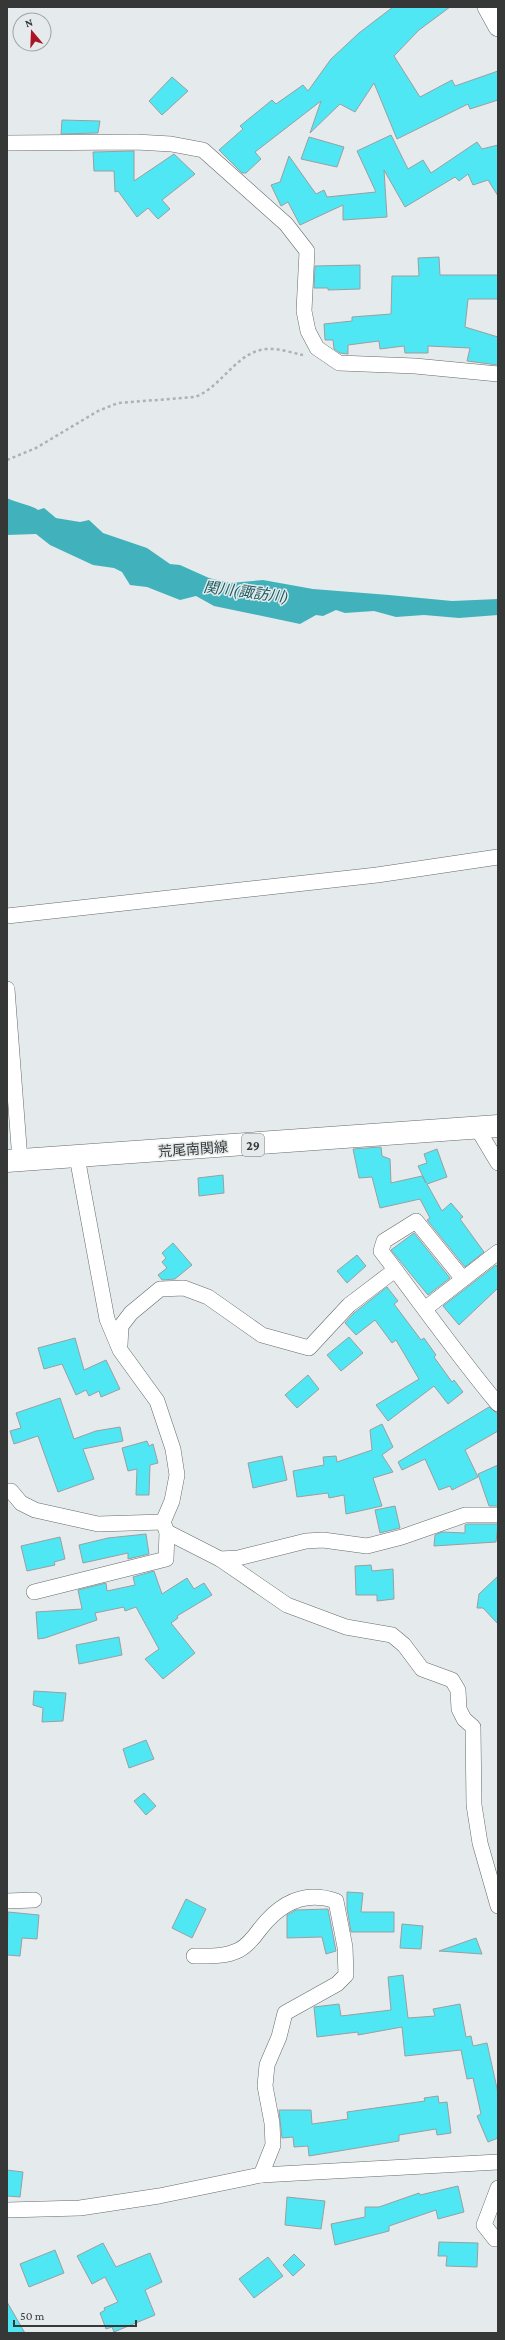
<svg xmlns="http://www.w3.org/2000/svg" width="505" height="2340" font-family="'Crimson Pro','Noto Sans JP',serif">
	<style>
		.water { fill: #41b2bb }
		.building { fill: #50e7f4; stroke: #9a9fa0 }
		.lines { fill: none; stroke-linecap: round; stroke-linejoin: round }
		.minor-casing { stroke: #656b6b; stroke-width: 16 }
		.tertiary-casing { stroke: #656b6b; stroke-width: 20 }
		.primary-casing { stroke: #656b6b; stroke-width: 23 }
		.path { stroke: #adb2b3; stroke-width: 2.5; stroke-dasharray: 3 3; stroke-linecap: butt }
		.minor { stroke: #fff; stroke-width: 15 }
		.tertiary { stroke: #fff; stroke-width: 19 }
		.primary { stroke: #fff; stroke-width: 22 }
		.labels { text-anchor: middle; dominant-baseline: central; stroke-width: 3; stroke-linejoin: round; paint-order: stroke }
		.shield { fill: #e5ebec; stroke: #6a6e6e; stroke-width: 1 }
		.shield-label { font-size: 13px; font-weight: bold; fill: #363838 }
		.street-label { font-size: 14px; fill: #363838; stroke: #e5ebec }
		.water-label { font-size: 15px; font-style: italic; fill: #1c5a60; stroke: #e5ebec }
	</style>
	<rect width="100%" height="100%" fill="#e5ebec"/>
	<!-- water -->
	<path class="water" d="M7,498C14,502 34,506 38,510L44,508L56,518L80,522L89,520L103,533L147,548L170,564L180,565L209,578L230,583L263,580L313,589L389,595L452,601L498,599V615L459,618L424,615L396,617L374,611L345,613L336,610L323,616L316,615L300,624L214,606L196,596L180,600L147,587L130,585L122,572L114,568L93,565L50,545L36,534L7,535Z"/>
	<!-- building -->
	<g class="building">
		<polygon points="393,7 450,7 419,30 394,56 420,97 452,80 455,86 498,71 498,100 470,109 468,104 397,139 374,83 355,112 340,104 310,133 321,101 255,152 261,159 246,173 242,173 219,150 243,129 240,126 272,100 276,104 303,85 308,91 331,59 359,33"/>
		<polygon points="172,77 188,91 162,115 149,101"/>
		<polygon points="62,120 100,121 98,133 61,134"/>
		<polygon points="391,135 408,169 423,160 431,173 477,142 482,149 498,145 498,196 488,180 473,185 468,174 459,181 455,177 405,207 384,170 387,217 343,220 343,205 300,225 288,202 281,206 271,185 280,182 289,156 316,194 324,190 327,197 376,192 357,151"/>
		<polygon points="309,137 344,147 337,167 301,159"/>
		<polygon points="134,151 134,181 174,154 195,174 162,200 170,209 158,219 148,208 137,217 118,191 115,192 114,171 94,171 93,152"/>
		<polygon points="439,257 440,275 498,275 498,299 468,299 465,327 498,337 498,365 467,361 470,348 428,346 428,353 405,353 404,346 380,349 379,341 348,345 348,354 340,353 334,349 333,340 325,340 324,324 352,321 352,317 391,314 392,276 419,276 418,258"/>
		<polygon points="360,265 360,289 328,290 328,288 314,288 315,266"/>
		<polygon points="381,1147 382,1156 390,1159 391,1183 422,1176 426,1183 418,1166 427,1163 424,1154 437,1149 447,1177 427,1184 442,1211 451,1203 463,1217 460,1219 484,1252 465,1267 427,1220 430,1218 420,1199 380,1208 372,1177 359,1178 353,1149"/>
		<polygon points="223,1175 224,1193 199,1196 198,1178"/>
		<polygon points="414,1233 450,1278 428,1295 391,1250"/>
		<polygon points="173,1243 192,1265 175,1279 162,1280 158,1275 167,1268 162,1262 166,1258 162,1253"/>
		<polygon points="357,1255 366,1266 347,1283 337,1271"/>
		<polygon points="496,1265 498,1268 498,1288 459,1325 443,1306"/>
		<polygon points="387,1287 398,1301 394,1304 421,1340 424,1338 436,1355 434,1357 452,1382 454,1380 463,1392 448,1404 434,1386 388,1421 376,1405 419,1379 396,1340 392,1343 375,1320 356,1335 345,1323 354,1313"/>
		<polygon points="349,1337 363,1353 341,1371 327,1355"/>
		<polygon points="75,1338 84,1370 106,1360 120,1389 101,1397 99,1391 89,1396 86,1390 76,1395 62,1364 44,1369 38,1348"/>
		<polygon points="308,1375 319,1389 297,1408 285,1395"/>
		<polygon points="60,1398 74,1439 96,1431 120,1427 123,1441 83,1449 94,1479 58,1492 38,1436 14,1444 10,1431 21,1428 16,1413"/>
		<polygon points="489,1407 498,1414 498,1431 465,1450 478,1477 452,1490 450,1486 439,1490 425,1459 402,1470 398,1462"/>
		<polygon points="382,1424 393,1447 382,1455 393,1472 373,1478 382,1506 346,1514 344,1495 329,1498 328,1493 297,1497 293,1471 324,1465 323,1457 336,1456 337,1462 372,1450 370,1430"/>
		<polygon points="147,1441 149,1446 153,1444 158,1463 150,1465 149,1495 136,1495 137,1469 128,1471 122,1448"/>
		<polygon points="282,1456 287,1480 253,1488 248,1463"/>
		<polygon points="498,1465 498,1506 489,1506 478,1474"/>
		<polygon points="395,1506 400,1528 380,1533 375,1510"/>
		<polygon points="467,1524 498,1524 496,1542 434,1546 435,1535 442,1532 465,1533 465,1525"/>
		<polygon points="146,1534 149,1554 128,1559 128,1553 83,1563 79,1545 108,1538"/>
		<polygon points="60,1537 65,1559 54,1562 55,1565 27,1571 21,1546"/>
		<polygon points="371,1565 372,1571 393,1569 394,1599 377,1601 377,1595 356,1595 355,1566"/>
		<polygon points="154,1571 162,1594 187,1578 194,1589 204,1583 212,1595 177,1616 178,1618 171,1623 195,1653 163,1679 145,1659 159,1649 136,1607 125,1611 124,1607 95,1613 97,1620 45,1638 38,1639 36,1612 82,1609 78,1590 106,1583 107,1591 135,1585 133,1577"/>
		<polygon points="498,1576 498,1624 483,1608 477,1608 479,1594"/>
		<polygon points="119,1637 122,1655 79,1664 76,1645"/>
		<polygon points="34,1691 66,1693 63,1721 42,1722 43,1708 33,1705"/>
		<polygon points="146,1740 154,1759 129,1768 123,1749"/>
		<polygon points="144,1793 156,1806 146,1815 134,1801"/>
		<polygon points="347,1892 363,1893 361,1912 394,1912 394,1932 351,1932 347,1908"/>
		<polygon points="186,1899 206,1909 192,1938 172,1928"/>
		<polygon points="328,1909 336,1951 326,1954 322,1937 287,1938 287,1915 289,1914 296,1910"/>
		<polygon points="8,1912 39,1915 37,1939 22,1938 20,1956 7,1955"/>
		<polygon points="402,1924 423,1926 421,1949 400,1948"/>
		<polygon points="476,1938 482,1954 439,1951"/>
		<polygon points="403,1975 408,2018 435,2016 433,2009 460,2004 466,2037 471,2036 473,2046 487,2043 498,2093 498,2138 488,2142 477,2116 481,2114 473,2078 467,2079 461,2050 405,2056 402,2027 358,2035 358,2032 317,2037 314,2007 339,2004 341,2016 391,2010 388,1977"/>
		<polygon points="438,2096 439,2103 447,2102 451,2133 437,2135 436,2129 399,2135 399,2141 309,2156 308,2146 294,2147 293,2137 282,2138 279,2110 311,2110 312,2124 348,2119 347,2112 425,2101 424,2098"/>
		<polygon points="7,2170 23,2172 20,2197 7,2196"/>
		<polygon points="458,2186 464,2212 438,2219 436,2210 389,2226 389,2231 335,2245 331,2224 365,2217 365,2207 379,2207 419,2193 420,2195"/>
		<polygon points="287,2197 325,2201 321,2229 285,2225"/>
		<polygon points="439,2242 478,2243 477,2267 446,2266 447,2256 438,2256"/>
		<polygon points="103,2243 116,2267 150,2253 162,2282 145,2290 155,2315 114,2332 112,2327 106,2329 100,2313 105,2310 104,2308 118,2302 105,2277 92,2284 77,2256"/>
		<polygon points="55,2250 64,2273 29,2287 20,2264"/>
		<polygon points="294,2254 305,2265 293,2276 283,2265"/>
		<polygon points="268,2257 283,2276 254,2298 239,2279"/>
		<polygon points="7,2302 25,2333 7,2333"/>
	</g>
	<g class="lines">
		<!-- minor casing -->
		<g class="minor-casing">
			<g id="minor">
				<polyline points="7,143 136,142 171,144 203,150 286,224 307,251 304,311 308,331 317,348 339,363 415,366 498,374"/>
				<polyline points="7,916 377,875 498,857"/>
				<polyline points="7,989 20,1160"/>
				<polyline points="477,1128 498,1163"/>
				<path d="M463,1279L416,1221L384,1241L381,1251C420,1302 457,1355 498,1404"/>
				<polyline points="426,1308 498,1252"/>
				<polyline points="120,1345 121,1326 131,1313 160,1289 184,1288 208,1297 262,1335 309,1348 349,1305 395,1270"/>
				<polyline points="7,1491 11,1491 21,1503 35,1510 98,1524 163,1522"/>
				<polyline points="167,1532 220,1559 238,1558 306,1541 323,1540 367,1546 402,1537 465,1515 498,1515"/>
				<polyline points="220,1559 287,1605 346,1627 392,1635 404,1645 422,1669 452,1680 458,1690 459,1709 464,1719 473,1727 474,1805 480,1843 498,1906"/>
				<polyline points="34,1592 166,1559 167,1532 163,1522 172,1501 177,1475 173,1449 157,1401 120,1350 107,1319 77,1157"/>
				<polyline points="7,1901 34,1900"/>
				<path d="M194,1956C209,1956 225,1957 239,1950C247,1946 255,1936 260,1929C280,1903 305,1890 336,1901L345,1947L346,1975L337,1984L285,2013L279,2037L267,2065L265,2086L272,2123L273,2145L261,2175"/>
				<polyline points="7,2210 80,2208 159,2196 261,2175 498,2162"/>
				<polyline points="495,2239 484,2225 498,2188"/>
			</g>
		</g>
		<!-- tertiary casing -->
		<g class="tertiary-casing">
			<polyline id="tertiary" points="487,7 498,27"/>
		</g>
		<!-- primary casing -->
		<g class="primary-casing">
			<polyline id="primary" points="7,1161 498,1126"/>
		</g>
		<!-- path -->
		<path class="path" d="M7,460L36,448L98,411L118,403L195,397C222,387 236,352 266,349C279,348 292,353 303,355"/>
		<!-- minor -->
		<use href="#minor" class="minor"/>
		<!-- tertiary -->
		<use href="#tertiary" class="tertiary"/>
		<!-- primary -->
		<use href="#primary" class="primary"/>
	</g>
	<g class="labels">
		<!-- shield labels -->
		<rect class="shield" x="242" y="1134" width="22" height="22" rx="3"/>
		<g class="shield-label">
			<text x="253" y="1145">29</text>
		</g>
		<!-- street labels -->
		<g class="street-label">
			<text transform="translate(193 1149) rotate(-4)">荒尾南関線</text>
		</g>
		<!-- water labels -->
		<g class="water-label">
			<text transform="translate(246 592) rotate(7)">関川(諏訪川)</text>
		</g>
	</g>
	<!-- border -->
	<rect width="505" height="2340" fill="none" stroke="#363838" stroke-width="16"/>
	<!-- north arrow -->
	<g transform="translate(32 32) rotate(341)"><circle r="19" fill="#e5ebec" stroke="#9fa3a4"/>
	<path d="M0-3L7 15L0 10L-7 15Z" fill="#aa1526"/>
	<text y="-6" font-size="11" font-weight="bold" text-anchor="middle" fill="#363838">N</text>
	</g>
	<!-- scale -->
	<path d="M14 2320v6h122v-6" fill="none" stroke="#363838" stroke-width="2"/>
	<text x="20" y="2320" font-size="12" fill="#363838" stroke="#e5ebec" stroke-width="3" paint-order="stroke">50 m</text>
</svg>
